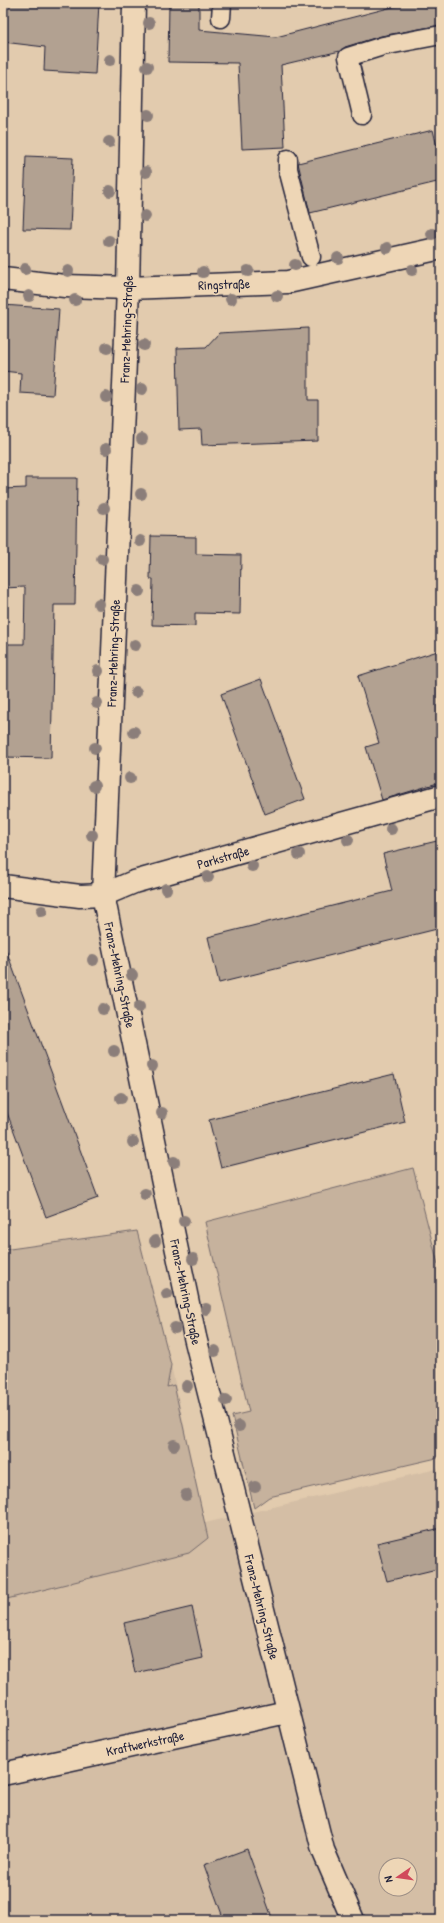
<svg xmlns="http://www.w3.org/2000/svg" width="444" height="1923" font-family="'Patrick Hand',sans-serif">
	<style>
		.built { fill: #d4bea5; fill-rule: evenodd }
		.green { fill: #c6b29d; stroke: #746a6c }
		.building { fill: #b2a191; stroke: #22223b }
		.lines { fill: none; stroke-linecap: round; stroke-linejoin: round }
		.lane-casing { stroke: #22223b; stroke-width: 21 }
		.street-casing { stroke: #22223b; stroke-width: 25 }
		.lane { stroke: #eed6b6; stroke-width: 18 }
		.street { stroke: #eed6b6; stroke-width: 22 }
		.tree { fill: #8b7e7a }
		.labels { text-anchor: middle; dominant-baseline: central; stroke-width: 3.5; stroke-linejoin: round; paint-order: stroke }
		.street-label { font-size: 13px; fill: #22223b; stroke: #eed6b6 }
	</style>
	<rect width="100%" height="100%" fill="#e2cbae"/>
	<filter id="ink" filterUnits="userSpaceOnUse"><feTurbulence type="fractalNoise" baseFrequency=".025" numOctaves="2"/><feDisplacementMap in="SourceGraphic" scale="8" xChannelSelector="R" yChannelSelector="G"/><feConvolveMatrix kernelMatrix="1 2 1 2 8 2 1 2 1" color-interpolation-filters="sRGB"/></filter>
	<g filter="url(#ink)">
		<!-- built -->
		<path class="built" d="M103,1335L171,1365L205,1523L441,1468V1920H3V1355ZM386,1865H410V1889H386Z"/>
		<!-- green -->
		<g class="green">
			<polygon points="413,1168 438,1264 441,1263 441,1457 269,1497 254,1508 232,1416 249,1412 205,1222"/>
			<polygon points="137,1231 171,1365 167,1387 174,1385 208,1538 189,1553 3,1600 3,1250"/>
		</g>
		<!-- building -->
		<g class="building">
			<polygon points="3,3 99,3 95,74 44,71 45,47 3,42"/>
			<polygon points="169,3 199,3 199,30 276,37 408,3 441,3 441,25 381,36 345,47 340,51 281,65 285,147 242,149 238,63 168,62"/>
			<polygon points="433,130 441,163 441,181 310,213 298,163"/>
			<polygon points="26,156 73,158 70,230 23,229"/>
			<polygon points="3,305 59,309 53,395 20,393 21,373 3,371"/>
			<polygon points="308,328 308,400 318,400 318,441 202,445 201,429 179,430 177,348 206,347 219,333"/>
			<polygon points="26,478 77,478 75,605 54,605 51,758 3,757 3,644 24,644 25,587 3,588 3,489 26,488"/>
			<polygon points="151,536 196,537 196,554 241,555 240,614 195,613 195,626 152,625 153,579 150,579"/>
			<polygon points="441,650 441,782 382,800 366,747 379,743 358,676"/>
			<polygon points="261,679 305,799 265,814 221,694"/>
			<polygon points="441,840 441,928 219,983 208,937 392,891 383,854"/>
			<polygon points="6,950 98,1198 46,1217 3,1102 3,951"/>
			<polygon points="394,1074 405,1122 221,1168 209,1120"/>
			<polygon points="441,1528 441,1568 387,1581 377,1543"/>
			<polygon points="192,1607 203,1658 135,1673 124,1623"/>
			<polygon points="247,1849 273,1920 224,1920 204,1865"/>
		</g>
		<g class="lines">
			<!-- lane casing -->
			<g class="lane-casing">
				<g id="lane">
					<polyline points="221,18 222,3"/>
					<polyline points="362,115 348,57 383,46 441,35"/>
					<polyline points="288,159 288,169 311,257"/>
				</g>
			</g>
			<!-- street casing -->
			<g class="street-casing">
				<g id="street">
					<polyline points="134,3 128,288 103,895 195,1337 323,1850 353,1920"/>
					<polyline points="3,279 65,286 128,288 288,282 441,248"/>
					<polyline points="3,886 80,896 103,895 134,882 441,796"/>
					<polyline points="3,1774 287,1712"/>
				</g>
			</g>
			<!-- lane -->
			<use href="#lane" class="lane"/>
			<!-- street -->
			<use href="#street" class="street"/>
		</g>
		<!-- trees -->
		<g class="tree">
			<circle cx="149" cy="23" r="6"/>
			<circle cx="110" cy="60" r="6"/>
			<circle cx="147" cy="67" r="6"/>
			<circle cx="148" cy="115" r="6"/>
			<circle cx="109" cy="142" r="6"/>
			<circle cx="146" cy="172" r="6"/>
			<circle cx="110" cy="191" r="6"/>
			<circle cx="145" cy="216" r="6"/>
			<circle cx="432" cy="234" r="6"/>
			<circle cx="109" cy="241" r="6"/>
			<circle cx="387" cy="248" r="6"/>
			<circle cx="338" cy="258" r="6"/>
			<circle cx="295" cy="265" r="6"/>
			<circle cx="25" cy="269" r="6"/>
			<circle cx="412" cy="270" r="6"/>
			<circle cx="68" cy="271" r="6"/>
			<circle cx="248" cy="271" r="6"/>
			<circle cx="203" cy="272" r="6"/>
			<circle cx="29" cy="296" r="6"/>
			<circle cx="277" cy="296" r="6"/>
			<circle cx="231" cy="299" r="6"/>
			<circle cx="75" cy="300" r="6"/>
			<circle cx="144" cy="345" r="6"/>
			<circle cx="107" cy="348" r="6"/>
			<circle cx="142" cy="389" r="6"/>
			<circle cx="106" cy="397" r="6"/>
			<circle cx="142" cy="439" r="6"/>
			<circle cx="106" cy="449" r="6"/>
			<circle cx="141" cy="494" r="6"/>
			<circle cx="104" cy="508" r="6"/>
			<circle cx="140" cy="541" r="6"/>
			<circle cx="102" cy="559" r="6"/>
			<circle cx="139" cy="591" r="6"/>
			<circle cx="99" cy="604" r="6"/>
			<circle cx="135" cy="645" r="6"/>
			<circle cx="98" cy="671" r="6"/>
			<circle cx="136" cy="692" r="6"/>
			<circle cx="97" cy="703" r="6"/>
			<circle cx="134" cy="732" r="6"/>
			<circle cx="95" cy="748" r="6"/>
			<circle cx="130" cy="778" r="6"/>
			<circle cx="94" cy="786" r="6"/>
			<circle cx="391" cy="829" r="6"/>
			<circle cx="92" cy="835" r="6"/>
			<circle cx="348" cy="840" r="6"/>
			<circle cx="299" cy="854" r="6"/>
			<circle cx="252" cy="866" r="6"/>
			<circle cx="208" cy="877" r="6"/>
			<circle cx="166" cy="889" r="6"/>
			<circle cx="42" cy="911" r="6"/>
			<circle cx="93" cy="960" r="6"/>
			<circle cx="132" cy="975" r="6"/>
			<circle cx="139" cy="1007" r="6"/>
			<circle cx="103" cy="1009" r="6"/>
			<circle cx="114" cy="1051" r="6"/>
			<circle cx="152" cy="1066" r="6"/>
			<circle cx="121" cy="1098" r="6"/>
			<circle cx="162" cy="1113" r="6"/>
			<circle cx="133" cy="1142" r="6"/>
			<circle cx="174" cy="1162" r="6"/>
			<circle cx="145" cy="1194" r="6"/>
			<circle cx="184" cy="1221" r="6"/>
			<circle cx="155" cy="1241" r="6"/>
			<circle cx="193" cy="1259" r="6"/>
			<circle cx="167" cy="1294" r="6"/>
			<circle cx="206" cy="1309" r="6"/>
			<circle cx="175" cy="1328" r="6"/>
			<circle cx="215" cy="1351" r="6"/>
			<circle cx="187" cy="1386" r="6"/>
			<circle cx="226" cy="1400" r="6"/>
			<circle cx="239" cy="1426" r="6"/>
			<circle cx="174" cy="1445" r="6"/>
			<circle cx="255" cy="1487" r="6"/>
			<circle cx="186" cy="1495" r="6"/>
		</g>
	</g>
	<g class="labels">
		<!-- street labels -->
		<g class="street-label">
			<text transform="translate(224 284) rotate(-2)">Ringstraße</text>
			<text transform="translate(126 329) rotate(-88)">Franz-Mehring-Straße</text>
			<text transform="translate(113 653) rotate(-88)">Franz-Mehring-Straße</text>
			<text transform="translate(223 857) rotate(-16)">Parkstraße</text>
			<text transform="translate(120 975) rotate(78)">Franz-Mehring-Straße</text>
			<text transform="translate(186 1292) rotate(78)">Franz-Mehring-Straße</text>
			<text transform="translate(262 1607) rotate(76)">Franz-Mehring-Straße</text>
			<text transform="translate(145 1743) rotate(-12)">Kraftwerkstraße</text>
		</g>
	</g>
	<!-- margin -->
	<rect width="444" height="1923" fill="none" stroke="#eed6b6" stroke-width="16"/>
	<rect x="8" y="8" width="428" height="1907" fill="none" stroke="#22223b" stroke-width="1.5" filter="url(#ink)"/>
	<!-- north arrow -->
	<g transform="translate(398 1877) rotate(257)"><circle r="19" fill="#eed6b6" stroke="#9c8e85"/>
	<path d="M0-3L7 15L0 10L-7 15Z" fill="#d1495b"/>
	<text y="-6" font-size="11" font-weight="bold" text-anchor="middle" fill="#22223b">N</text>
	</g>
</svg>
